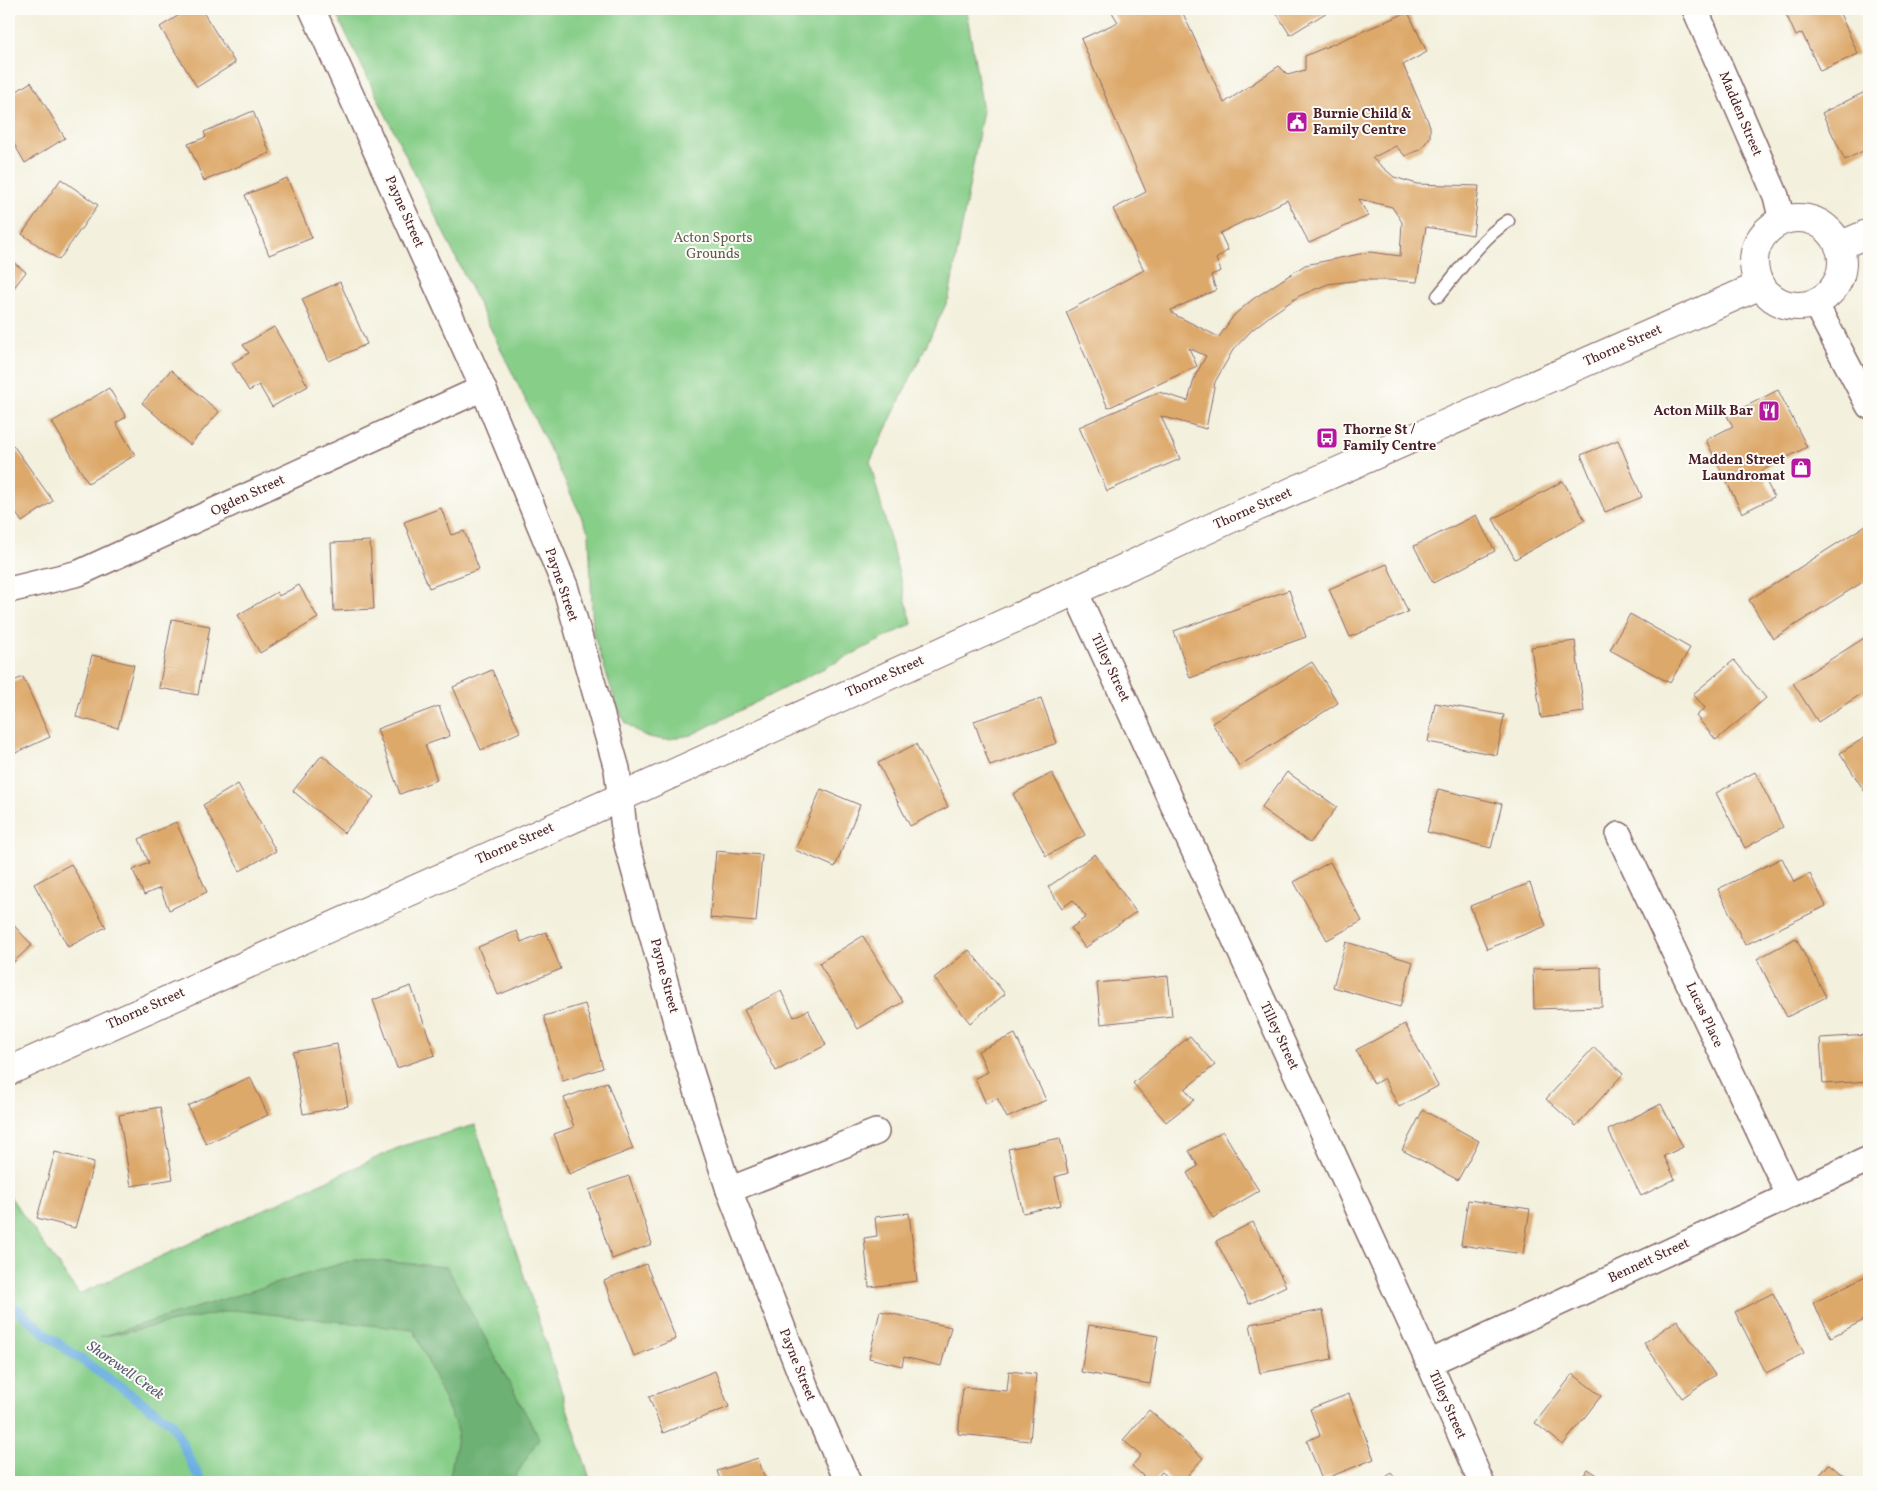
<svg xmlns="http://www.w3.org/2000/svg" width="1878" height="1491" font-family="Vollkorn,serif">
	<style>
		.green { fill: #87ce89; stroke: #68765a }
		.forest { fill: #6db175; stroke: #5c6850 }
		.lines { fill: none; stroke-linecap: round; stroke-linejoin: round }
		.stream { stroke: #6baee0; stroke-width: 10 }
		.building { fill: #dda96b; fill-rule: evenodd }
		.service-casing { stroke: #856869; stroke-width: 15 }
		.minor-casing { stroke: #856869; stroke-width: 28 }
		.tertiary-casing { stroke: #856869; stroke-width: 30 }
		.service { stroke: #fff; stroke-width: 12 }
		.minor { stroke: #fff; stroke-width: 25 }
		.tertiary { stroke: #fff; stroke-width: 28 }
		.labels { text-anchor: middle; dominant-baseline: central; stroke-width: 4; stroke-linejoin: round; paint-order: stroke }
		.poi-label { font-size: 14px; font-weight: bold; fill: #4a1f2b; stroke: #fdfcf7; text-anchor: start }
		.street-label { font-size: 14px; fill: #4a1f2b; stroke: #fdfcf7 }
		.park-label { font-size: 14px; fill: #5f5c4c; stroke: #fdfcf7 }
		.water-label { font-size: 15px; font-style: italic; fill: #575873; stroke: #fdfcf7 }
	</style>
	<rect width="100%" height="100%" fill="#fdfcf7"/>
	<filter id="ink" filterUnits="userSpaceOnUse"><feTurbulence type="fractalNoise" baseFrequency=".02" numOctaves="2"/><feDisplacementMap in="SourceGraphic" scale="10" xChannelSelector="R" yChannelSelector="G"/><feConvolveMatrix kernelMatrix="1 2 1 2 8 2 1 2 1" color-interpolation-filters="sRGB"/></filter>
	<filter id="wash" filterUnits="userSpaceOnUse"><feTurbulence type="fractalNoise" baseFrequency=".0096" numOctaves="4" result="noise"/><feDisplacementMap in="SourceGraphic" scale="20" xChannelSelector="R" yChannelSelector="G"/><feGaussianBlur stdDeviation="1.12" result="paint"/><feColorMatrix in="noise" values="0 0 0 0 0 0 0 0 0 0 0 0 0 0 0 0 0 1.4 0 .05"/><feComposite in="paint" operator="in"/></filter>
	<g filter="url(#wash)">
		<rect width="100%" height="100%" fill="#f3f0dd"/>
		<!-- green -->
		<g class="green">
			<polygon points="334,9 966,9 983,110 949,298 870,462 912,624 691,735 664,740 644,736 626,723 618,709 593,633 589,533 554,458"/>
			<polygon points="475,1125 591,1482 9,1482 9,1195 79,1294 402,1146"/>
		</g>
		<!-- forest -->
		<polygon class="forest" points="356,1259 447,1267 539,1438 512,1482 449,1482 458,1431 414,1330 233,1310 100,1337"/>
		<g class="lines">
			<!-- stream -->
			<polyline class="stream" points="9,1302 49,1337 172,1423 201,1482"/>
		</g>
		<g id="blocks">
			<!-- building -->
			<g class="building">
				<polygon points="189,9 201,9 235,63 197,87 160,27"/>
				<path d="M1110,9H1181L1224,103L1279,66L1288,75L1305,70V56L1408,12L1427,52L1403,65L1430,126V137L1421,149L1405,156L1396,146L1372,158L1394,177L1417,184L1479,186L1473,235L1426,227L1417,282L1389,280H1360L1328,284L1299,296L1271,315L1252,330L1233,350L1215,382L1206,429L1161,416L1180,459L1107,491L1079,427L1159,392L1188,401L1195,376L1206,356L1189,348L1197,366L1108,408L1066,312L1144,270L1113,209L1146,192L1081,39L1118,22ZM1359,199L1392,207L1402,222L1400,256L1370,252L1305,265L1253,299L1234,315L1219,337L1173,314L1171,310L1216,290L1211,275L1221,271L1216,259L1228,250L1220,233L1287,200L1309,243L1368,216Z"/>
				<polygon points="1274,9 1332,9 1290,35"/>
				<polygon points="1798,9 1838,9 1858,54 1820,71 1802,33 1796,36 1786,14"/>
				<polygon points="31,82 65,138 25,163 9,135 9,96"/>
				<polygon points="1869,90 1869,148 1845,160 1822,113"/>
				<polygon points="253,111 270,153 204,181 188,144 206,137 204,132"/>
				<polygon points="287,178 312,238 269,255 245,195"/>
				<polygon points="61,179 98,205 59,260 22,234"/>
				<polygon points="9,259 26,272 9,294"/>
				<polygon points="340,282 367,344 329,361 302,299"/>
				<polygon points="274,327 308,386 272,407 259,385 249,391 232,363 249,353 243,345"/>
				<polygon points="171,370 219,412 190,445 142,403"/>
				<polygon points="109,388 126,417 116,423 135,455 88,483 52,422"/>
				<polygon points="1778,390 1807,447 1761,471 1774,497 1742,513 1706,440 1733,426 1727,416"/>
				<polygon points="1618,440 1642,497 1605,512 1581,455"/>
				<polygon points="13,445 53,501 22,522 9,503 9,448"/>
				<polygon points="1563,481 1585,520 1515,559 1493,519"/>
				<polygon points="441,508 451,535 464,531 479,569 429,588 404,522"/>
				<polygon points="1476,515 1495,551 1433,583 1414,546"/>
				<polygon points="1866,525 1869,530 1869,578 1773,639 1749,600"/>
				<polygon points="370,541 374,609 334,611 331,543"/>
				<polygon points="1387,564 1408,612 1350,637 1329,589"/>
				<polygon points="299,585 318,618 260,653 238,615 277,592 279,596"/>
				<polygon points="1289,590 1306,637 1190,678 1174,631"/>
				<polygon points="1630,614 1690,648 1670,683 1610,650"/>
				<polygon points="172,619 210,626 198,695 159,688"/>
				<polygon points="1869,635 1869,689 1818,722 1793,683"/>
				<polygon points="1575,641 1584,712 1541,718 1531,647"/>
				<polygon points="92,655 134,665 118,728 76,717"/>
				<polygon points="1734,660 1766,698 1716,740 1696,716 1705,708 1693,694"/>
				<polygon points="1312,662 1338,703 1239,766 1212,723"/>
				<polygon points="492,670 520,732 481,750 453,687"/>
				<polygon points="23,677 50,737 9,756 9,683"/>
				<polygon points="1041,698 1057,743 990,766 974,721"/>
				<polygon points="1435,703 1504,715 1497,755 1428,742"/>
				<polygon points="439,706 450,736 425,745 437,780 400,794 377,729"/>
				<polygon points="1869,735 1869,790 1865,792 1840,753"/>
				<polygon points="916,744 948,807 910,826 878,763"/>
				<polygon points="322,755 374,797 344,833 293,791"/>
				<polygon points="1287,772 1337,807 1310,843 1261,808"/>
				<polygon points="1755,772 1783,827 1745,848 1716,793"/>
				<polygon points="1052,773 1085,835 1046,856 1013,794"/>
				<polygon points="238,784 276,851 240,871 203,805"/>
				<polygon points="821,789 860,805 835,867 795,850"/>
				<polygon points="1438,789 1502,804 1491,848 1427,832"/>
				<polygon points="176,822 207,892 169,910 160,888 144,895 133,870 149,863 139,839"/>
				<polygon points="716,851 762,855 756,922 710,918"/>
				<polygon points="1095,854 1136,912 1085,948 1071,928 1086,917 1073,900 1062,908 1048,887"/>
				<polygon points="1782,858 1794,882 1810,874 1826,906 1745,945 1718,889"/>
				<polygon points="1330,862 1362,921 1327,940 1294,882"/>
				<polygon points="71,864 106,927 68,947 34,884"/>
				<polygon points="1530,883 1546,926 1487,949 1470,906"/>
				<polygon points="9,920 32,945 9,966"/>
				<polygon points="517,931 521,942 546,932 561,969 498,995 478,947"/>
				<polygon points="863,936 903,1002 858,1029 819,963"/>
				<polygon points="1796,938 1826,997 1787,1017 1757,959"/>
				<polygon points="1346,942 1413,962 1400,1007 1333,987"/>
				<polygon points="969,950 1005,994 970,1023 934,978"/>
				<polygon points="1601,967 1602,1007 1534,1009 1533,969"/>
				<polygon points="1168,976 1172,1016 1101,1024 1097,983"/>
				<polygon points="411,986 435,1055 397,1068 373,1000"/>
				<polygon points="781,991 794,1017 808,1010 826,1045 776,1071 744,1010"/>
				<polygon points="585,1004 603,1068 563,1081 544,1016"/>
				<polygon points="1405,1024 1438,1086 1399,1107 1384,1078 1374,1084 1356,1050"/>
				<polygon points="1015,1034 1046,1100 1007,1118 997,1098 986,1104 975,1078 988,1072 978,1051"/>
				<polygon points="1869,1035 1869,1081 1823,1084 1820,1038"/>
				<polygon points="1190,1036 1215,1065 1185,1089 1194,1100 1166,1122 1133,1083"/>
				<polygon points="337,1044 348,1106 303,1114 293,1052"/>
				<polygon points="1594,1047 1623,1074 1576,1126 1546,1099"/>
				<polygon points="250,1077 268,1115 206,1144 188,1106"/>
				<polygon points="607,1082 633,1149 569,1174 554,1134 574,1127 564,1098"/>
				<polygon points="1661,1104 1683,1147 1664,1156 1675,1179 1641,1196 1608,1130"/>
				<polygon points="160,1107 173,1179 131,1186 119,1115"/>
				<polygon points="1423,1110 1479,1141 1458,1180 1402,1150"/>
				<polygon points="1223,1131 1259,1191 1213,1218 1187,1173 1198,1166 1189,1151"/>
				<polygon points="1060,1138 1068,1173 1055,1177 1061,1205 1023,1213 1008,1149"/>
				<polygon points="55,1152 94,1162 75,1228 37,1218"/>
				<polygon points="629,1176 652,1244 612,1259 589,1190"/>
				<polygon points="1468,1200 1530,1209 1523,1254 1461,1245"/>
				<polygon points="909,1213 917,1281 869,1287 864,1238 877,1236 875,1217"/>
				<polygon points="1253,1222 1286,1286 1249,1304 1216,1241"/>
				<polygon points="646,1264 676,1339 634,1356 604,1281"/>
				<polygon points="1869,1274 1869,1326 1866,1319 1831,1337 1813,1303"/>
				<polygon points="1773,1293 1804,1353 1766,1373 1735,1312"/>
				<polygon points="1323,1310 1332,1359 1260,1373 1250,1324"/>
				<polygon points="880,1311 951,1327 941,1366 904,1357 902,1366 869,1358"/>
				<polygon points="1677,1320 1715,1375 1682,1398 1644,1343"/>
				<polygon points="1089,1325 1158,1336 1150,1384 1081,1372"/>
				<polygon points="715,1371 729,1407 663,1433 649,1397"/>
				<polygon points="1009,1371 1036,1374 1030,1441 958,1434 963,1387 1007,1391"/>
				<polygon points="1573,1374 1601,1396 1563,1445 1535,1423"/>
				<polygon points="1349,1394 1374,1459 1322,1480 1307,1441 1320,1435 1310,1409"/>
				<polygon points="1149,1410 1203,1458 1182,1482 1174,1482 1162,1472 1153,1482 1150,1482 1132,1466 1141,1455 1123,1440"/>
				<polygon points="758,1458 766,1482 721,1482 717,1471"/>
				<polygon points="1829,1464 1851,1482 1814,1482"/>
				<polygon points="1588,1469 1608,1482 1579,1482"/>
				<polygon points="1391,1473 1398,1482 1380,1482"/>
			</g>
		</g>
	</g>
	<g filter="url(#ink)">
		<use href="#blocks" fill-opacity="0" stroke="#856869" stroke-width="1"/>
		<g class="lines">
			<!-- service casing -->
			<g class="service-casing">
				<path id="service" d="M1438,296C1460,270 1479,240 1508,221"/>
			</g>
			<!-- minor casing -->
			<g class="minor-casing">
				<g id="minor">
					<polyline points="312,9 483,388 565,586 617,769 625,837 684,1050 729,1190 806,1388 848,1482"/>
					<polyline points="1695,9 1776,196 1782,221"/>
					<polyline points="1815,303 1869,406"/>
					<polyline points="9,590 79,573 483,388"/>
					<polyline points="1075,591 1429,1363 1481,1482"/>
					<polyline points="1619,835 1789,1195"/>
					<polyline points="729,1190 876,1132"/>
					<polyline points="1429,1363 1869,1159"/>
				</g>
			</g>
			<!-- tertiary casing -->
			<g class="tertiary-casing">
				<g id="tertiary">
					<circle cx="1798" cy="262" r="44"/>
					<polyline points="1839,246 1869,233"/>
					<polyline points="9,1071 619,798 1075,591 1234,517 1761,285"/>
				</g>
			</g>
			<!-- service -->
			<use href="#service" class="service"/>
			<!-- minor -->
			<use href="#minor" class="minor"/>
			<!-- tertiary -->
			<use href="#tertiary" class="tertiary"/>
		</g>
	</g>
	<!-- icons -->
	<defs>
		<g id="civic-square" transform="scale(1.125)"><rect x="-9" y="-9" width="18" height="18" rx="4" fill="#b5179e" stroke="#fdfcf7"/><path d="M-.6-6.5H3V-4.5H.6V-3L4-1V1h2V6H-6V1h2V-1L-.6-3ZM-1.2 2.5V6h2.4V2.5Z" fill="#fff"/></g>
		<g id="restaurant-square" transform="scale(1.125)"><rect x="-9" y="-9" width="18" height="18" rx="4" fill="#b5179e" stroke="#fdfcf7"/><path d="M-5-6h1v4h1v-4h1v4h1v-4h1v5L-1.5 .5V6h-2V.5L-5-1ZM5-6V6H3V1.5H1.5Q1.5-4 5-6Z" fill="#fff"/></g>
		<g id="bus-square" transform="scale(1.125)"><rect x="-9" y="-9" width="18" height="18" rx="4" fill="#b5179e" stroke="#fdfcf7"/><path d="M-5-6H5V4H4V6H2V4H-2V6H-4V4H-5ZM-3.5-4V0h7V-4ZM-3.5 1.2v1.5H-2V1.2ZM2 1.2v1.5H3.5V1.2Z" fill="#fff"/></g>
		<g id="shop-square" transform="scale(1.125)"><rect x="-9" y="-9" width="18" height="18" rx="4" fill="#b5179e" stroke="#fdfcf7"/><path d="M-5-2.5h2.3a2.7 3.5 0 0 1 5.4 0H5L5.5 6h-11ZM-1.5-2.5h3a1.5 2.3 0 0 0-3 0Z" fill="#fff"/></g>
	</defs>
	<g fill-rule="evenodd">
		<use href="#civic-square" x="1297" y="122"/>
		<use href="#restaurant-square" x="1769" y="411"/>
		<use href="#bus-square" x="1327" y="438"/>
		<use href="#shop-square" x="1801" y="468"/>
	</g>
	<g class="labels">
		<!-- poi labels -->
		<g class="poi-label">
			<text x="1313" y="114">Burnie Child &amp;<tspan x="1313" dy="16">Family Centre</tspan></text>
			<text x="1753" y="411" text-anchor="end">Acton Milk Bar</text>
			<text x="1343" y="430">Thorne St /<tspan x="1343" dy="16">Family Centre</tspan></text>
			<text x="1785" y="460" text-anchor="end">Madden Street<tspan x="1785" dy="16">Laundromat</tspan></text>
		</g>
		<!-- street labels -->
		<g class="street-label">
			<text transform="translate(1740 114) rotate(67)">Madden Street</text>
			<text transform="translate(404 212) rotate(66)">Payne Street</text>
			<text transform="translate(1623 346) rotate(-24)">Thorne Street</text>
			<text transform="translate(248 496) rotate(-25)">Ogden Street</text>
			<text transform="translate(1253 509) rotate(-24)">Thorne Street</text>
			<text transform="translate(561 585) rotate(71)">Payne Street</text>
			<text transform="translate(1110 668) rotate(65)">Tilley Street</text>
			<text transform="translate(885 677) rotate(-24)">Thorne Street</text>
			<text transform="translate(515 844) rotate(-24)">Thorne Street</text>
			<text transform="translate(664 976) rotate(75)">Payne Street</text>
			<text transform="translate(146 1009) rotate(-24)">Thorne Street</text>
			<text transform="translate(1704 1015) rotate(65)">Lucas Place</text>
			<text transform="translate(1279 1036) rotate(65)">Tilley Street</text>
			<text transform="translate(1649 1261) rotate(-25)">Bennett Street</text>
			<text transform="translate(797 1365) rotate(68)">Payne Street</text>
			<text transform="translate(1447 1405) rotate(66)">Tilley Street</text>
		</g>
		<!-- park labels -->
		<g class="park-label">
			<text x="713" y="238">Acton Sports<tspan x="713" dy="16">Grounds</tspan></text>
		</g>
		<!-- water labels -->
		<g class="water-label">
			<text transform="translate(125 1371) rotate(35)">Shorewell Creek</text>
		</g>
	</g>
	<!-- margin -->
	<rect width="1878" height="1491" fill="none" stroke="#fdfcf7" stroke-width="30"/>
</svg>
